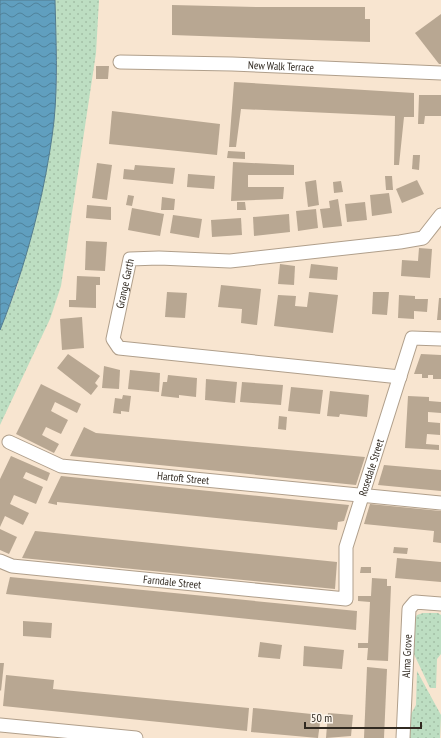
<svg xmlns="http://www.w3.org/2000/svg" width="441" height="738" font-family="'PT Sans Narrow',sans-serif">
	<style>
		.grass { fill: url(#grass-dots) }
		.water { fill: url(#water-waves); stroke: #527c90 }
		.building { fill: #b8a792 }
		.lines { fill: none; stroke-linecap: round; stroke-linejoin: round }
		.street-casing { stroke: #b09f8b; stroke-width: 15 }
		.street { stroke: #fff; stroke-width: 13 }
		.labels { text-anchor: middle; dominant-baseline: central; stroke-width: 3; stroke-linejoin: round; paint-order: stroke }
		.street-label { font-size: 11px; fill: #312a21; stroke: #fcf5ec }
	</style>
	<defs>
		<pattern id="grass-dots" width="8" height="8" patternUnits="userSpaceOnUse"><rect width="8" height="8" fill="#bddec2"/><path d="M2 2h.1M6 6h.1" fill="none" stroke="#a3bfa6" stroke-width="1.8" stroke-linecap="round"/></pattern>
		<pattern id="water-waves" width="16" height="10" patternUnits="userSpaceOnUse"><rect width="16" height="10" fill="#609fbf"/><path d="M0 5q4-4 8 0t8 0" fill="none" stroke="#50829b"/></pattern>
	</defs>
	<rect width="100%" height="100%" fill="#f8e5d0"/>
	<!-- grass -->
	<g class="grass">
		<polygon points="55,0 99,0 96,53 61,286 50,319 0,425 0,330 17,287 42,189 54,122 57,75"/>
		<polygon points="423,613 438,613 441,615 441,654 437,659 436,688 430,688 412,650 414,621 417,615"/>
		<polygon points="417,671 441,715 440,738 409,738 410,716 416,705"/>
	</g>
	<!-- water -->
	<path class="water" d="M0,0H55C56,40 58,81 54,121C46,190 26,266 0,330Z"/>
	<!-- building -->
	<g class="building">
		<polygon points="172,5 258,7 365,7 365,19 370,19 370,42 172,35"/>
		<polygon points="441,14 441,64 439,64 415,33"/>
		<polygon points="96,66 109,66 108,79 96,79"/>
		<polygon points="234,82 414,93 414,117 404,117 399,165 394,165 395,116 241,109 236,147 229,147"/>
		<polygon points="419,95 441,95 441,116 425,116 424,124 418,124"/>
		<polygon points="112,111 220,124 217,155 109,144"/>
		<polygon points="228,151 245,152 245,159 227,158"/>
		<polygon points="413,155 420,155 419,170 412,169"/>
		<polygon points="233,162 294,165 294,175 248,175 248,187 284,187 283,199 231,201"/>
		<polygon points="97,163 112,165 107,200 92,198"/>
		<polygon points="135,165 175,168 173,184 123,179 124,169 134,170"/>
		<polygon points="188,174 215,176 214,189 187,187"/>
		<polygon points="385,176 392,176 393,190 386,190"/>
		<polygon points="316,180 319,205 308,207 305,182"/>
		<polygon points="417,180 424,194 402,203 396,189"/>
		<polygon points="341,181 343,192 334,193 333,182"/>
		<polygon points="389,193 392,213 372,216 370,195"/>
		<polygon points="128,195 134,196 132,206 126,205"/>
		<polygon points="162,197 175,199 174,210 161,210"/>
		<polygon points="338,199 342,226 323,228 320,209 330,208 329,201"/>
		<polygon points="237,202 245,202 246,210 237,210"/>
		<polygon points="365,202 367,220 347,222 345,204"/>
		<polygon points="87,205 111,207 111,220 86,218"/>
		<polygon points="132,208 164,214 160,236 128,230"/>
		<polygon points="316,209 318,228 298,231 296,211"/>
		<polygon points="289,214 290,232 254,236 253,217"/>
		<polygon points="173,215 202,219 199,238 170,233"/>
		<polygon points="241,218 242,235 212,237 211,220"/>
		<polygon points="86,241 107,242 105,271 85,270"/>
		<polygon points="419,248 432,249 430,278 401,276 402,260 418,261"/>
		<polygon points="280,264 295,266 294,285 278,284"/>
		<polygon points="311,264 338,267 337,280 309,278"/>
		<polygon points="77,276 100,277 100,285 96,285 96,308 69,307 69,300 76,300"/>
		<polygon points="221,285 261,289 257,325 241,323 242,309 218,307"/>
		<polygon points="167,292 187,293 185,318 165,317"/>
		<polygon points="309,292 338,295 333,333 274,326 278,295 296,296 295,306 307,307"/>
		<polygon points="373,292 389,292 387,315 372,314"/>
		<polygon points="399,295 415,296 415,299 428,299 427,312 414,311 414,319 398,318"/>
		<polygon points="439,298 441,298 441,320 437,320"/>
		<polygon points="82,317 84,348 62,350 60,319"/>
		<polygon points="68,354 100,376 95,383 98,386 91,395 57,368"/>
		<polygon points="421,354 441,355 441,379 433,379 433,375 428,375 428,378 422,378 422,374 414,374"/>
		<polygon points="104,366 120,370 119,389 102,388"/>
		<polygon points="130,370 160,373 159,392 128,389"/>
		<polygon points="168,375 197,378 196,397 179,395 179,398 161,396 163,382 167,382"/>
		<polygon points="206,379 237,382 235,403 205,400"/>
		<polygon points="242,382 283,385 281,405 240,402"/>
		<polygon points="41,384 81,404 77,413 55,402 51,411 68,420 61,434 46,427 42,435 59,444 54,453 16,434"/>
		<polygon points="291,387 323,390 320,414 288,411"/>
		<polygon points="330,391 369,395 367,417 340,414 339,417 327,416"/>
		<polygon points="123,395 131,396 129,412 121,411 121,414 113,413 115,398 122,399"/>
		<polygon points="408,396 429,397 429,401 441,402 441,413 428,412 428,422 440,423 440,435 427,434 426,444 439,445 439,450 405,448"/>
		<polygon points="279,416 287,417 286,430 278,429"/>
		<polygon points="84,427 96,433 365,457 356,485 70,456"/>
		<polygon points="11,456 50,473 47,481 26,472 23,478 43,487 36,504 14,495 10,504 29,513 23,525 5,516 0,527 0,479"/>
		<polygon points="384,465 441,470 441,491 378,485"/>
		<polygon points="61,476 349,505 344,521 338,522 337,530 57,502 57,505 48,503"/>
		<polygon points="370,504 441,511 441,543 433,542 434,531 364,524"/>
		<polygon points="0,529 17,537 9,554 0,550"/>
		<polygon points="35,531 337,562 335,589 22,558"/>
		<polygon points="394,547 408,548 407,554 393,553"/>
		<polygon points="397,558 441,562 441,582 395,578"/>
		<polygon points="361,567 371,567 371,573 360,573"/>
		<polygon points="10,577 357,611 356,630 6,594"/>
		<polygon points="372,578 387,579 387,586 391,586 388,661 367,660 368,648 358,648 358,643 368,643 370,602 358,601 358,596 371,596"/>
		<polygon points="23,621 52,623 51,638 23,636"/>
		<polygon points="260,642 282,645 280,659 258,657"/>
		<polygon points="304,646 344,650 342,669 303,666"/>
		<polygon points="0,663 4,663 1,691 0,690"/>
		<polygon points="367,667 387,669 384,738 364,738"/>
		<polygon points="6,675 54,680 53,689 249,708 247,731 3,706"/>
		<polygon points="253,708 321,715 318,738 251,732"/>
		<polygon points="328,713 353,715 351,736 326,738"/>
	</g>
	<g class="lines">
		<!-- street casing -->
		<g class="street-casing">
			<g id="street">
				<path id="s1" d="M120,62L232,64L441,73"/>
				<path id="s2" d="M400,377L119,348L113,339L130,259L159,258L230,261L400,242L423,238L441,215"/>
				<path id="s3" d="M9,442L61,466L441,503"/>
				<path id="s4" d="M0,561L12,566L346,599V547L412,338L441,339"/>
				<polyline points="0,725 136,738"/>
				<path id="s5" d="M403,738L409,609L415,602L441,604"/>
			</g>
		</g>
		<!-- street -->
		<use href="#street" class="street"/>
	</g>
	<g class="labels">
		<!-- street labels -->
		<g class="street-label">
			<text stroke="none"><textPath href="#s1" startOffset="161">New Walk Terrace</textPath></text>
			<text stroke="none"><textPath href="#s2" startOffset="350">Grange Garth</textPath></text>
			<text stroke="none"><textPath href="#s4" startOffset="484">Rosedale Street</textPath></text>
			<text stroke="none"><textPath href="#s3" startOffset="180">Hartoft Street</textPath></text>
			<text stroke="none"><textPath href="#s4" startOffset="174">Farndale Street</textPath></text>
			<text stroke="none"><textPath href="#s5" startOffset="82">Alma Grove</textPath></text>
		</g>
	</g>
	<!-- scale -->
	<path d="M305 722v6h116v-6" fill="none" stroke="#312a21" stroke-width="2"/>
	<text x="311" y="722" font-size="12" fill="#312a21" stroke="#fcf5ec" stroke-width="3" paint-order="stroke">50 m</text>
</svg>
